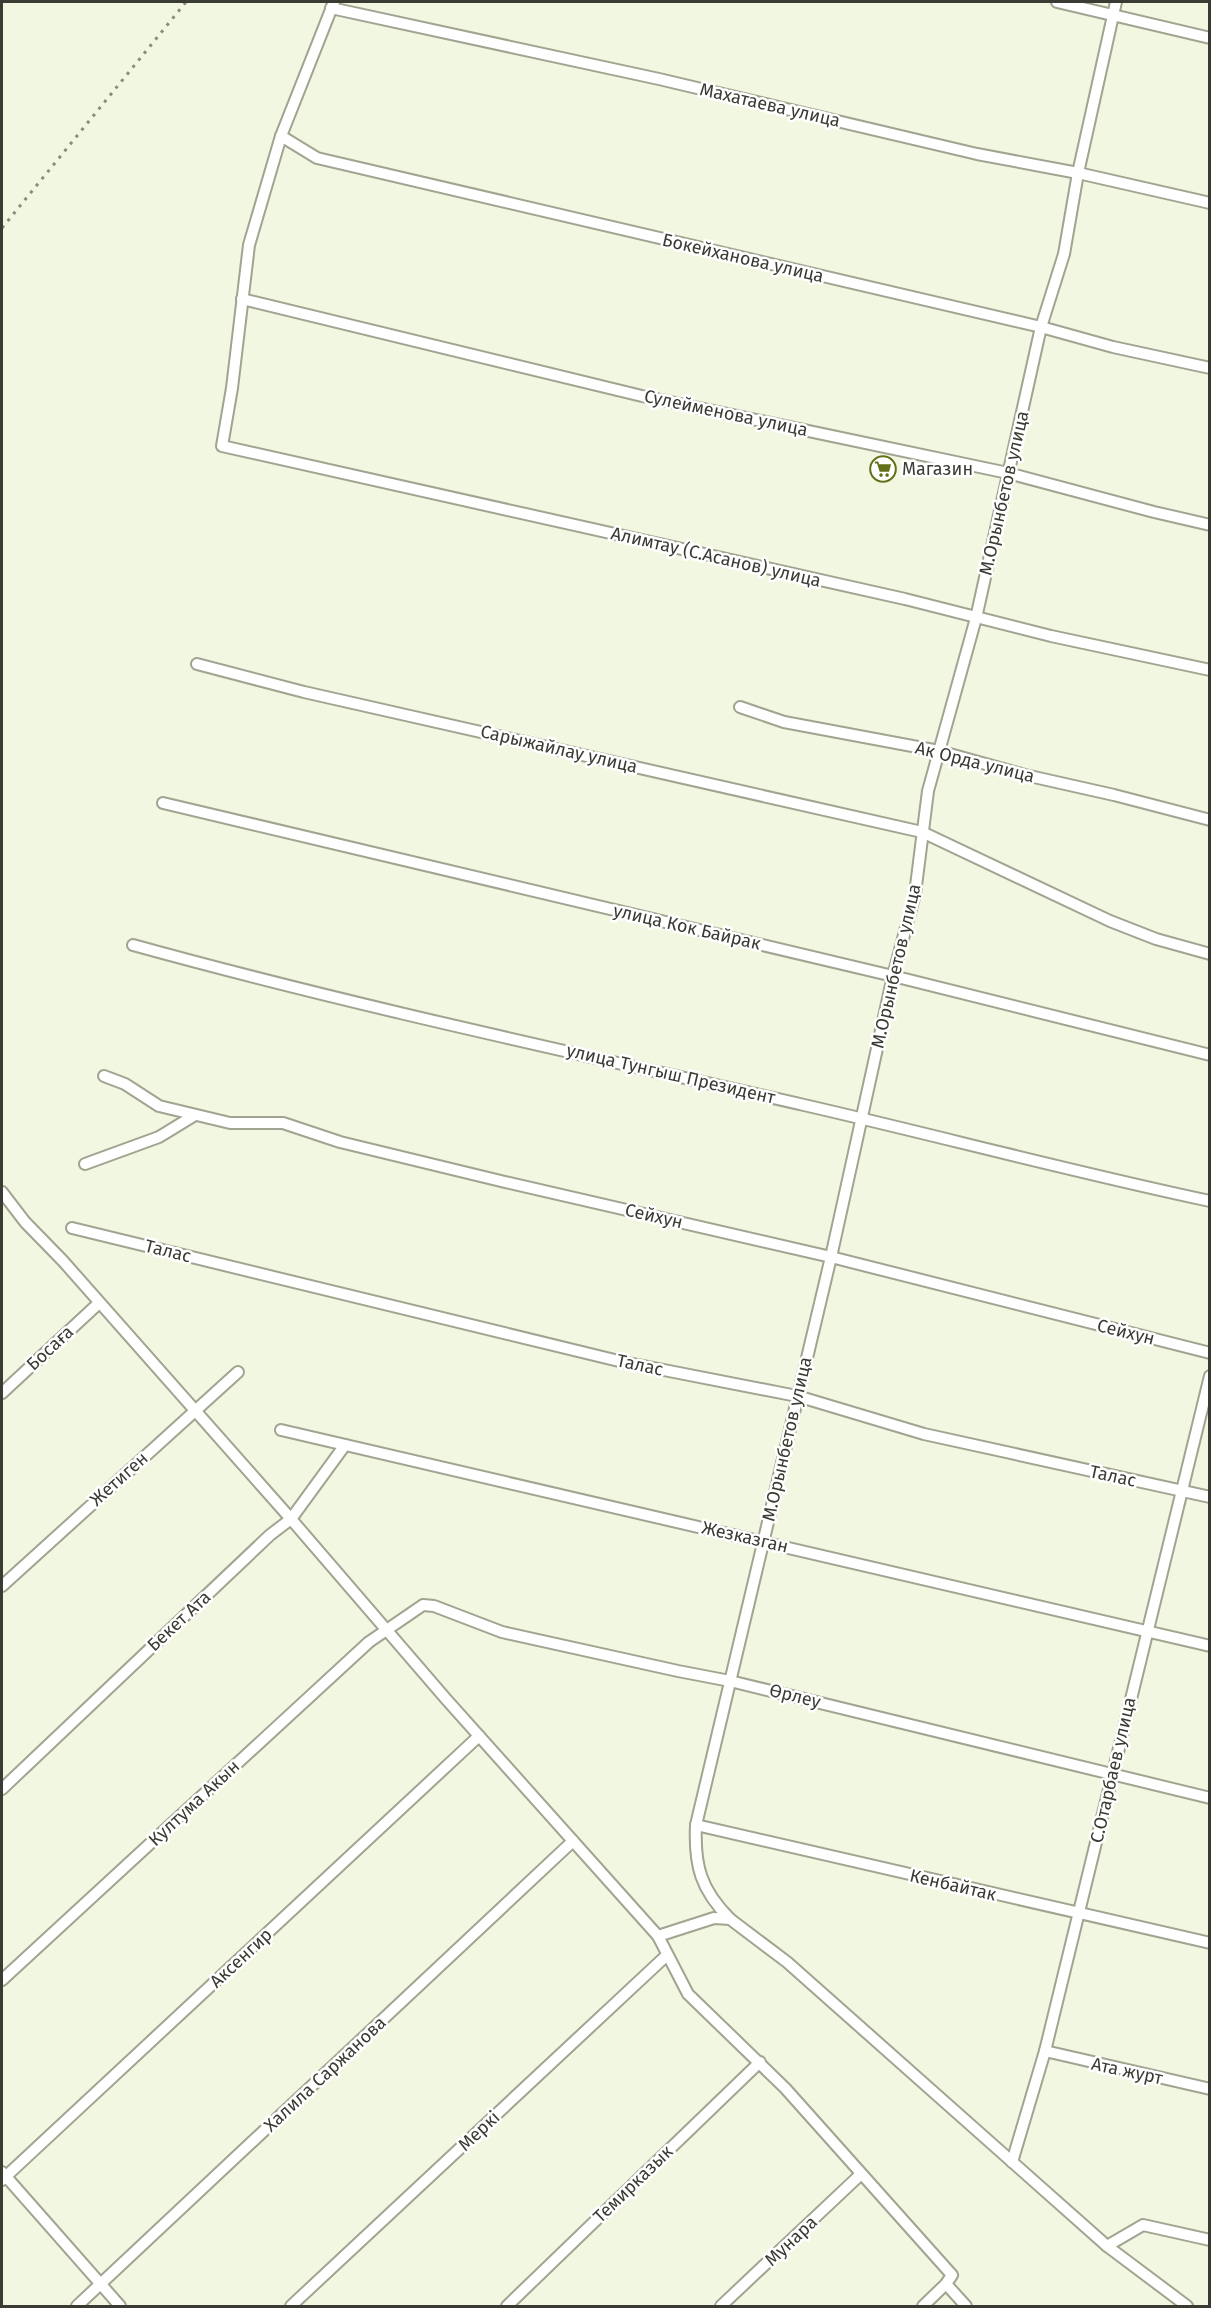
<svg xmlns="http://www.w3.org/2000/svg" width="1211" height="2308" font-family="'Fira Sans',sans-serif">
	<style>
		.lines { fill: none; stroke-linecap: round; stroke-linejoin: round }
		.minor-casing { stroke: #a0a490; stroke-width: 14 }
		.minor { stroke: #fff; stroke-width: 10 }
		.rail { stroke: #898c7d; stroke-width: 3; stroke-dasharray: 3 6; stroke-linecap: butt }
		.labels { text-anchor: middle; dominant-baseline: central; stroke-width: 5; stroke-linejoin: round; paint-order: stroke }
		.street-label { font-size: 18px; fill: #3a3c33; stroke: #fff }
		.poi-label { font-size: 18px; fill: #3a3c33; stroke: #fff; text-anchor: start }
	</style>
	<rect width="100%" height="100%" fill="#f2f7e1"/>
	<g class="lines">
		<!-- minor casing -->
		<g class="minor-casing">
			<g id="minor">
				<polyline points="334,2 281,136 249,245 232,388 222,446 905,599 1051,636 1210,670"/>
				<polyline points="1057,2 1210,38"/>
				<polyline points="331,8 659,79 977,154 1078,173 1210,203"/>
				<polyline points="281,136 317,158 1041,327 1113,347 1210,368"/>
				<polyline points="242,299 642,396 1008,473 1154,512 1210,525"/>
				<polyline points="197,664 304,692 922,832 1110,921 1156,939 1210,954"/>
				<polyline points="740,707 784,722 939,751 1025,775 1114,795 1210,820"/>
				<polyline points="163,803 893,976 1210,1055"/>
				<path d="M133,945C354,1006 580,1054 804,1105C939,1136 1073,1172 1210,1201"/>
				<polyline points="104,1076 125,1084 159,1106 230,1123 283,1123 340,1142 505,1182 831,1257 1210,1353"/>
				<polyline points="85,1164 159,1137 195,1115"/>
				<polyline points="2,1192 25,1222 63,1261 291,1519 446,1699 658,1936 688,1994 785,2088 952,2275 946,2284 966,2306"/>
				<polyline points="72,1228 623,1362 797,1396 924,1434 1210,1497"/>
				<polyline points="2,1393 99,1303"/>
				<polyline points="281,1430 1210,1646"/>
				<polyline points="2,1586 238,1372"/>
				<polyline points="2,1789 270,1535 291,1519 345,1445"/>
				<polyline points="696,1825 1210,1943"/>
				<path d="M730,1919C701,1890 694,1866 696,1825L831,1257L893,976L915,894L928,791L976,618L1041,327L1064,254L1078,173L1116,2"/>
				<polyline points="658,1936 714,1918 730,1919 787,1962 1107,2246 1187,2306"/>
				<polyline points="2,1980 369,1642 423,1605 434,1606 502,1632 678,1671 730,1681 1210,1798"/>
				<polyline points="1045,2051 1210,2089"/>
				<polyline points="1012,2162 1045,2051 1210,1376"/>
				<polyline points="2,2172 120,2306"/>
				<polyline points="2,2180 479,1736"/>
				<polyline points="1107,2246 1143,2225 1210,2240"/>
				<polyline points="77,2306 573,1841"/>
				<polyline points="291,2306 667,1955"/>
				<polyline points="507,2306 760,2062"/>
				<polyline points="721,2306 860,2175"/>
				<polyline points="923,2306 946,2284"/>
			</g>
		</g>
		<!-- minor -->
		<use href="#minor" class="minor"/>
		<!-- rail -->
		<polyline class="rail" points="2,228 186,2"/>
	</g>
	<!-- icons -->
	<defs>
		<g id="supermarket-ring" transform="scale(1.35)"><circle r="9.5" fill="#fff" stroke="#656f18" stroke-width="1.5"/><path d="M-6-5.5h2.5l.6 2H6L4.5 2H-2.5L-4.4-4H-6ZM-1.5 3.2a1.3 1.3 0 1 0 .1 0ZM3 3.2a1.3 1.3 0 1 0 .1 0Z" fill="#656f18"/></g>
	</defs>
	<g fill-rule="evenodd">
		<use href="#supermarket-ring" x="883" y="469"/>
	</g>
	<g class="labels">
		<!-- street labels -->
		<g class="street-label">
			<text transform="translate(770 105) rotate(13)">Махатаева улица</text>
			<text transform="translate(743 258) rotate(13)">Бокейханова улица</text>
			<text transform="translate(726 413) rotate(12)">Сулейменова улица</text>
			<text transform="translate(1004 493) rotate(-77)">М.Орынбетов улица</text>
			<text transform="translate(716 557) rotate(13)">Алимтау (С.Асанов) улица</text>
			<text transform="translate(559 749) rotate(13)">Сарыжайлау улица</text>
			<text transform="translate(975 762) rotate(14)">Ак Орда улица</text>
			<text transform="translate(687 927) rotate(13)">улица Кок Байрак</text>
			<text transform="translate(896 966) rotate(-77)">М.Орынбетов улица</text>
			<text transform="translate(671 1074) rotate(13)">улица Тунгыш Президент</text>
			<text transform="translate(654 1216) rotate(13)">Сейхун</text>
			<text transform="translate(168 1251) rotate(14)">Талас</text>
			<text transform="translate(1126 1332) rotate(14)">Сейхун</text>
			<text transform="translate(50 1348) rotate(-43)">Босаға</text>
			<text transform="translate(640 1365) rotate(12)">Талас</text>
			<text transform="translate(787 1439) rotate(-77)">М.Орынбетов улица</text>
			<text transform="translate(1113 1476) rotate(12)">Талас</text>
			<text transform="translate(119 1479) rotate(-42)">Жетиген</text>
			<text transform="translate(745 1537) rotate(13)">Жезказган</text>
			<text transform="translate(179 1621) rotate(-43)">Бекет Ата</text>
			<text transform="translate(795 1696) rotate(14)">Өрлеу</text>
			<text transform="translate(1113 1770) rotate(-77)">С.Отарбаев улица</text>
			<text transform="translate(194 1803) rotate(-43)">Култума Акын</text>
			<text transform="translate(953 1885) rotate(13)">Кенбайтак</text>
			<text transform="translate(241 1958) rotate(-43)">Аксенгир</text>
			<text transform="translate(1127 2071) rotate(12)">Ата журт</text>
			<text transform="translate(325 2074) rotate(-43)">Халила Саржанова</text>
			<text transform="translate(479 2131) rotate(-43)">Меркі</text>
			<text transform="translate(633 2184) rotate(-44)">Темирказык</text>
			<text transform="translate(791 2241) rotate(-43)">Мунара</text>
		</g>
		<!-- poi labels -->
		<g class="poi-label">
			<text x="902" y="469">Магазин</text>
		</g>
	</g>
	<!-- border -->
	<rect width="1211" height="2308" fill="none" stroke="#3a3c33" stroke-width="6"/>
</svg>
